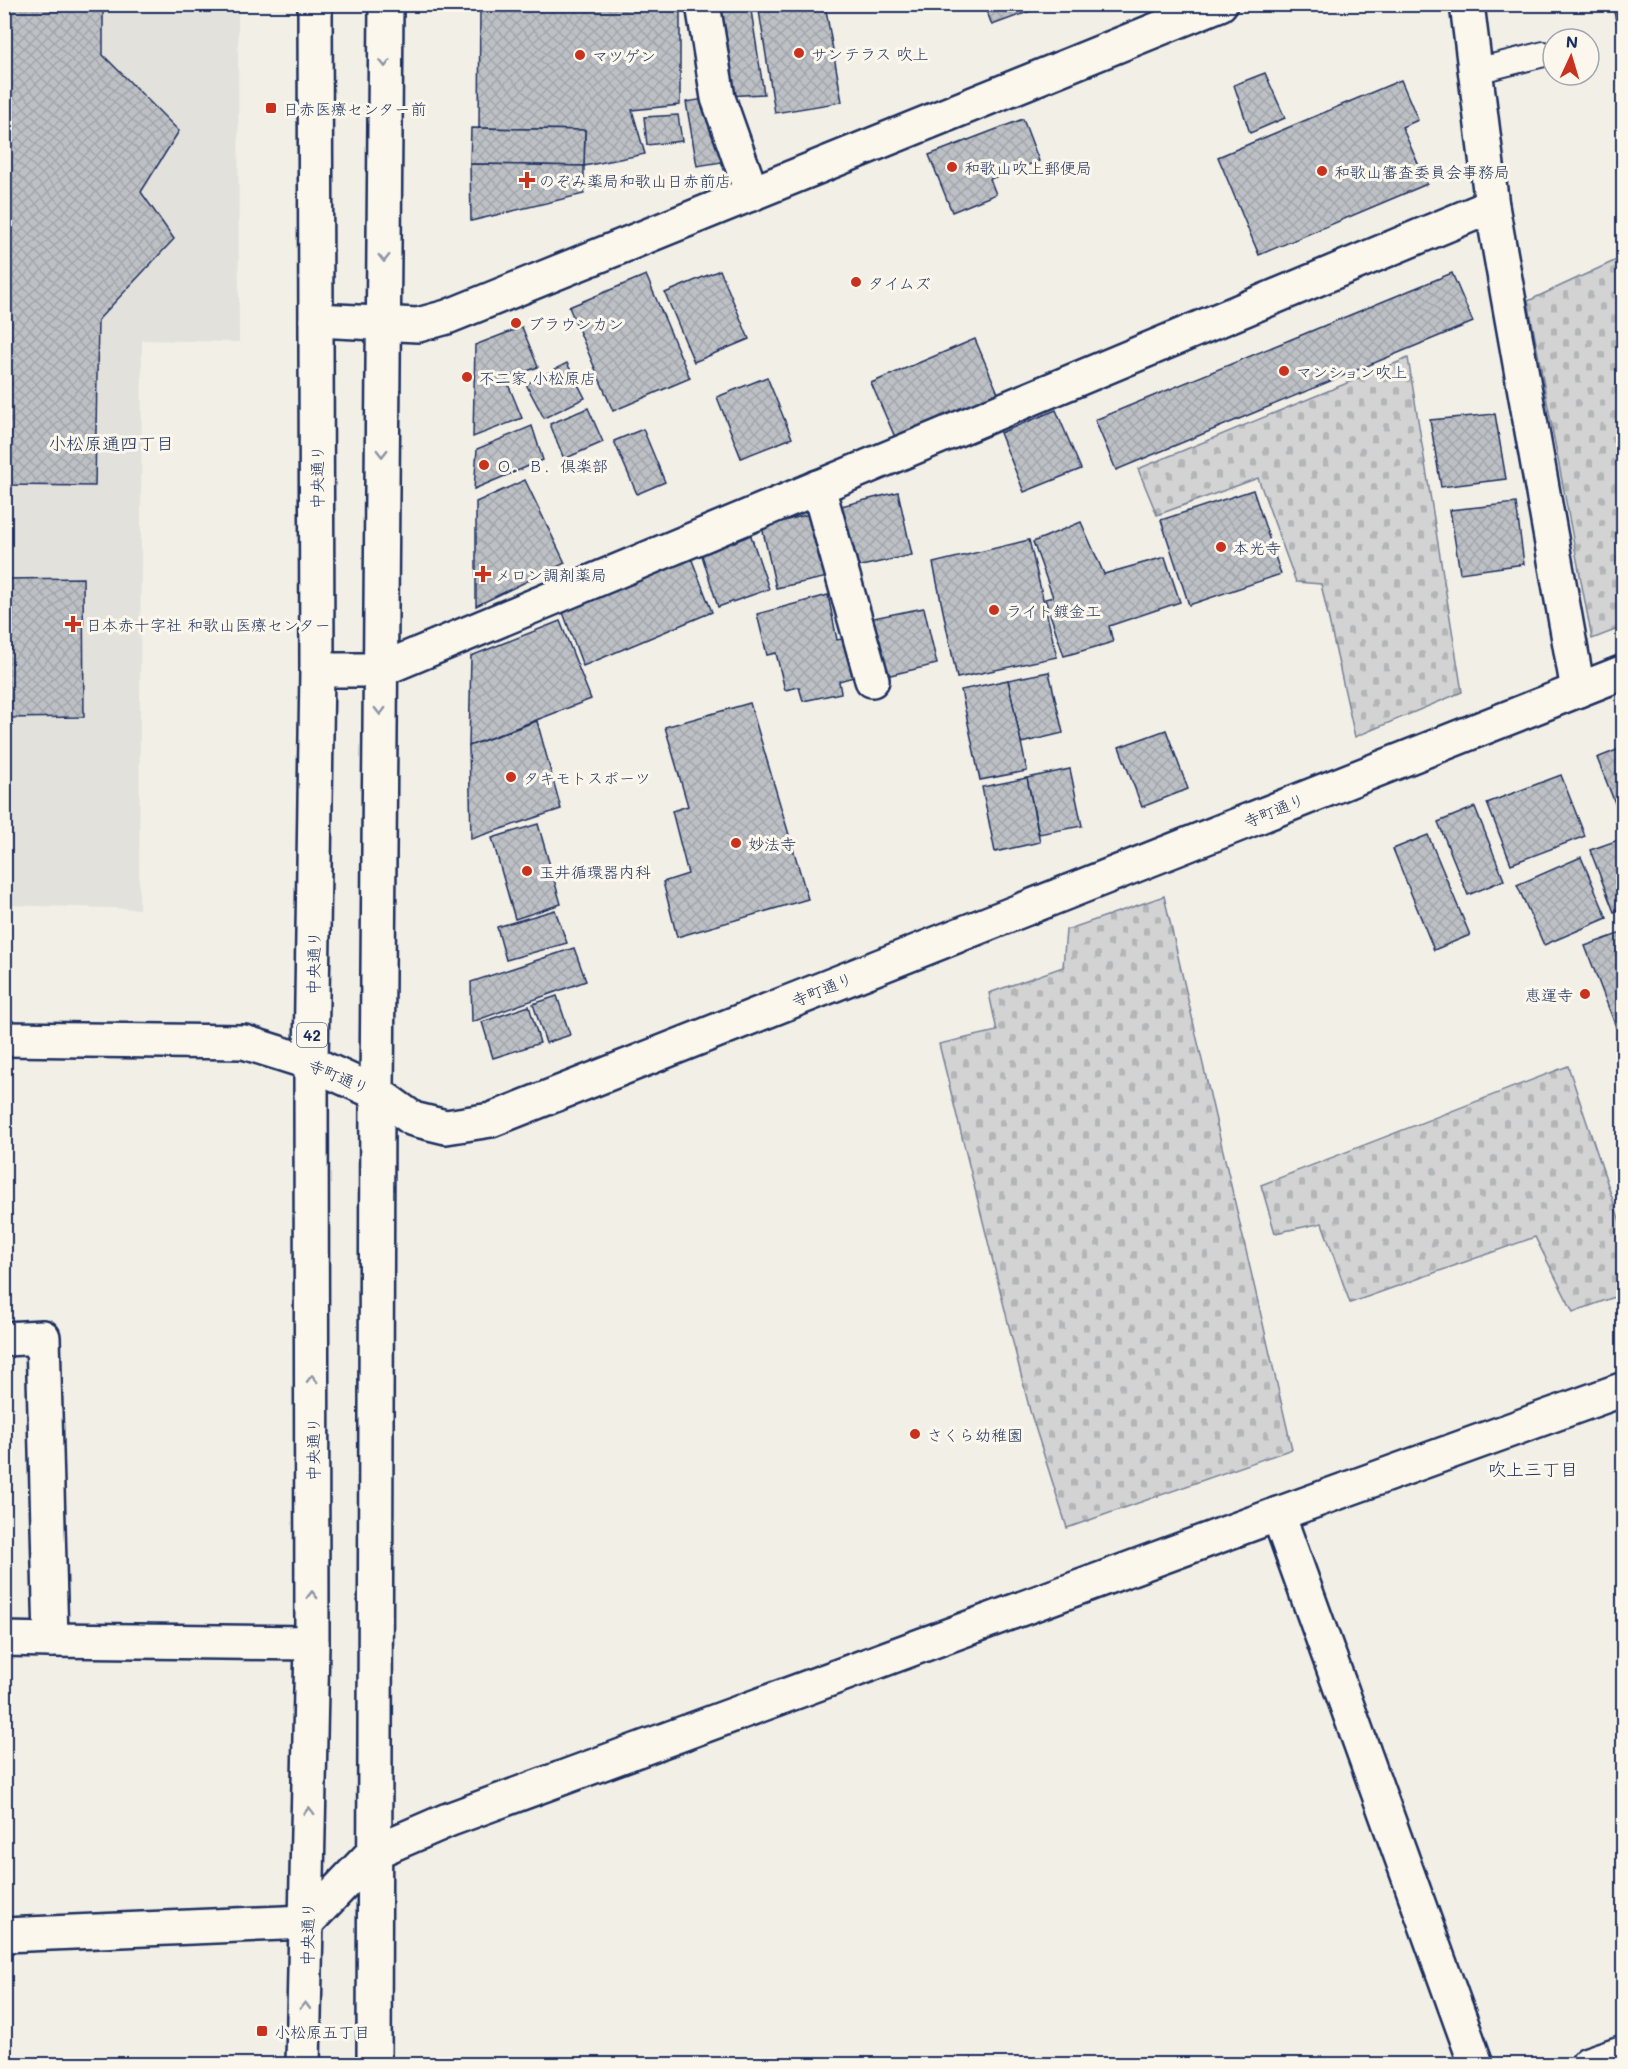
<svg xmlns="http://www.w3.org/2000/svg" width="1628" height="2069" font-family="Mali,'Klee One',sans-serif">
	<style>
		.built { fill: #e2e1dc }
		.cemetery { fill: url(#cemetery-stones); stroke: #768198; stroke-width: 1.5 }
		.building { fill: url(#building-cross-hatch); stroke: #1b2f5e; stroke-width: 1.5 }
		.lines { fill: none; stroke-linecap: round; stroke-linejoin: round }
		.service-casing { stroke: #1b2f5e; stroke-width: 28 }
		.minor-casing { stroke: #1b2f5e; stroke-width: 38 }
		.tertiary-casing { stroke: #1b2f5e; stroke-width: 38 }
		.trunk-casing { stroke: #1b2f5e; stroke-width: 38 }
		.service { stroke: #fbf7ec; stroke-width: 24 }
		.minor { stroke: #fbf7ec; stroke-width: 33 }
		.tertiary { stroke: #fbf7ec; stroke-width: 33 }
		.trunk { stroke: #fbf7ec; stroke-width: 33 }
		.oneway { stroke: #8b93a5 }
		.poi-dot { fill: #c8321e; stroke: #fbf7ec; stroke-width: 2 }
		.labels { text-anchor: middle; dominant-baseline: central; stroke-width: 6; stroke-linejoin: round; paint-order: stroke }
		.shield { fill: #fbf7ec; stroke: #5e6b89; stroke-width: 1.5 }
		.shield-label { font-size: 15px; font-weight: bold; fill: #1b2f5e }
		.poi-label { font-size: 16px; fill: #1b2f5e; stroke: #fbf7ec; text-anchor: start }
		.street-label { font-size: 16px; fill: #1b2f5e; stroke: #fbf7ec }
		.neighbourhood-label { font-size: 18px; fill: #1b2f5e; stroke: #fbf7ec }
	</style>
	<defs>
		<pattern id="cemetery-stones" width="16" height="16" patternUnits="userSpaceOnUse" patternTransform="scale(1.5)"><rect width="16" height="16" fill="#d2d3d2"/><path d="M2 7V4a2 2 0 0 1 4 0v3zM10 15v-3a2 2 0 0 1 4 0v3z" fill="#b4b5b7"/></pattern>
		<pattern id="building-cross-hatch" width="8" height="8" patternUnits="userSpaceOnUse" patternTransform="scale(1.5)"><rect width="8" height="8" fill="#bdc0c4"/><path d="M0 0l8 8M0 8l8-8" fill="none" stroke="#a2a5ab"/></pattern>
	</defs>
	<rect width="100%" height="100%" fill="#f2efe6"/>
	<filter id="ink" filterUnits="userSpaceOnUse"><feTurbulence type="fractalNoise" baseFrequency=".0167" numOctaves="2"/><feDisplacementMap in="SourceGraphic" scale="12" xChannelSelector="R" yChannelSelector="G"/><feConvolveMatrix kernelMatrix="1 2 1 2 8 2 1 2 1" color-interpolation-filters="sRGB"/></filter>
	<g filter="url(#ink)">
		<!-- built -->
		<polygon class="built" points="5,5 238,5 239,342 142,340 139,909 5,905"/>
		<!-- cemetery -->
		<g class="cemetery">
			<polygon points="1623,257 1623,627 1592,639 1528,301"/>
			<polygon points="1408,358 1462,692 1355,737 1321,584 1296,582 1258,478 1157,515 1138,469"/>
			<polygon points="1164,896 1292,1449 1067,1528 1030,1411 939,1044 997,1031 989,993 1063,967 1066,930"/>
			<polygon points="1568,1066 1623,1230 1623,1294 1573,1312 1535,1237 1350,1303 1322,1223 1275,1233 1261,1185"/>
		</g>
		<!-- building -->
		<g class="building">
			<polygon points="4,4 103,4 103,55 179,131 141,192 174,239 98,320 95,486 4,485"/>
			<polygon points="480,4 680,4 680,105 632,110 645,154 584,166 585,130 479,128"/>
			<polygon points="711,4 750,4 764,94 725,96"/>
			<polygon points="758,4 825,4 842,102 775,113"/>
			<polygon points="984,4 1050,4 992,25"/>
			<polygon points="1612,4 1624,4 1624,34 1620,36"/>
			<polygon points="1265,73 1285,118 1250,133 1234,85"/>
			<polygon points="1401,80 1418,120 1402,127 1427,184 1259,255 1218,157"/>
			<polygon points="710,98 722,162 697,166 686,102"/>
			<polygon points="678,115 682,141 647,145 644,117"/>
			<polygon points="1023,119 1039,161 990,179 996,194 952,212 929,155"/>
			<polygon points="471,128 585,130 584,166 470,164"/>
			<polygon points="470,164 584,166 584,194 471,221"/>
			<polygon points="720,270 749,339 694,362 665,293"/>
			<polygon points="1452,273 1473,322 1116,470 1095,420"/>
			<polygon points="646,275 690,378 613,411 569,307"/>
			<polygon points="522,327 538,367 506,379 522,418 473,437 475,345"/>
			<polygon points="975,339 998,393 895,437 871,383"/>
			<polygon points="567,363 585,398 544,418 526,384"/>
			<polygon points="767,377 792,438 741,458 717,397"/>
			<polygon points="588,408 603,442 564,459 550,424"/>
			<polygon points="1056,410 1081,469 1024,492 1000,433"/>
			<polygon points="1495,414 1506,479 1441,487 1430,420"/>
			<polygon points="532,426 543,460 474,489 477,449"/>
			<polygon points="643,429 665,482 637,494 614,441"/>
			<polygon points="525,480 565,563 476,606 476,502"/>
			<polygon points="1253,490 1281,574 1189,605 1161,520"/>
			<polygon points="898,492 912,555 852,568 837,507"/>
			<polygon points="1516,503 1524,564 1460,573 1450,510"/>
			<polygon points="813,513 828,577 776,588 762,527"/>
			<polygon points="1081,522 1104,574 1165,557 1180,602 1109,626 1113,642 1064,656 1045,599 1053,597 1033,542"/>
			<polygon points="750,533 769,589 718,607 700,549"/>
			<polygon points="1029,540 1057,657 957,678 933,563"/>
			<polygon points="690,555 712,612 583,666 561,607"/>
			<polygon points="83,578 84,717 4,718 4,579"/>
			<polygon points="828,595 837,640 848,638 857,676 839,681 841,693 803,701 799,687 785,690 776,653 767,655 757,614"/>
			<polygon points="924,608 937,664 886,676 873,618"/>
			<polygon points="560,621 591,699 469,746 471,656"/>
			<polygon points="1049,672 1063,733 1021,743 1008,680"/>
			<polygon points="1008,680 1027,771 980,780 961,690"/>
			<polygon points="750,703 808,899 677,937 663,882 688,874 672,811 688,806 665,727"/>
			<polygon points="537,721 561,809 471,839 469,746"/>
			<polygon points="1166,730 1188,789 1142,807 1119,747"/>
			<polygon points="1624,747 1624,816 1621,818 1597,758"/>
			<polygon points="1070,769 1082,826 1039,834 1027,778"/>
			<polygon points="1561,775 1585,836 1511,864 1487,803"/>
			<polygon points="1027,778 1040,842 995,852 982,787"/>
			<polygon points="1475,807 1504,880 1468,895 1438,822"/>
			<polygon points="538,824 561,904 515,919 492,838"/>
			<polygon points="1428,835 1470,935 1434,950 1393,849"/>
			<polygon points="1624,838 1624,908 1614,912 1590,850"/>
			<polygon points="1581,857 1607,918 1544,945 1517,885"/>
			<polygon points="555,910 567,943 506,960 497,927"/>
			<polygon points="1624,932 1624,1039 1621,1040 1585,946"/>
			<polygon points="574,948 586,981 472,1022 471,982"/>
			<polygon points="557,996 570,1035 546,1043 533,1004"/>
			<polygon points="529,1006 540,1043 493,1058 482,1022"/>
		</g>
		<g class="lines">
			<!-- service casing -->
			<g class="service-casing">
				<polyline id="service" points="1476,71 1544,54"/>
			</g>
			<!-- minor casing -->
			<g class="minor-casing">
				<g id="minor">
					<polyline points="703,4 718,98 752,194"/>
					<polyline points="1467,4 1492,206 1578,690"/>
					<polyline points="316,320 418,325 447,317 1220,4"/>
					<polyline points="818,487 872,680"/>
					<polyline points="317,670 380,670 1492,206"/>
					<polyline points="4,1339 43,1337 51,1640 312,1643"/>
					<polyline points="1278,1514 1476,2064"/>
					<polyline points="4,1639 51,1640"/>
					<polyline points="4,1935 307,1922 374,1852 448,1820 1278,1514 1624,1389"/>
					<polyline points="1588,2064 1624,2052"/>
				</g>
			</g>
			<!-- tertiary casing -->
			<g class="tertiary-casing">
				<polyline id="tertiary" points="4,1039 244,1042 311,1063 377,1093 413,1119 446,1127 491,1120 1624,672"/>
			</g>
			<!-- trunk casing -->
			<g class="trunk-casing">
				<g id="trunk">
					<polyline points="303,2064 312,1643 311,1063 317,670 315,4"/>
					<polyline points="374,2064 377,1093 386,4"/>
				</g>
			</g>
			<!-- service -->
			<use href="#service" class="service"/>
			<!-- minor -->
			<use href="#minor" class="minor"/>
			<!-- tertiary -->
			<use href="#tertiary" class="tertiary"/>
			<!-- trunk -->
			<use href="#trunk" class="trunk"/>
		</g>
		<!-- one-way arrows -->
		<defs><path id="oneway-chevron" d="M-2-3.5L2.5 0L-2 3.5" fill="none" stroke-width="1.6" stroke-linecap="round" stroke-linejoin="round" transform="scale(1.5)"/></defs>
		<g class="oneway">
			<use href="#oneway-chevron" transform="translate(385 63) rotate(90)"/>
			<use href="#oneway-chevron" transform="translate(384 258) rotate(90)"/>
			<use href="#oneway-chevron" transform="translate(382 453) rotate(90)"/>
			<use href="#oneway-chevron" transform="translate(380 711) rotate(90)"/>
			<use href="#oneway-chevron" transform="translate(312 1379) rotate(-90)"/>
			<use href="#oneway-chevron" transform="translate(312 1595) rotate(-90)"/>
			<use href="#oneway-chevron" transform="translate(309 1811) rotate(-89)"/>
			<use href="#oneway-chevron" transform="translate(305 2006) rotate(-89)"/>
		</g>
	</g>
	<!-- markers -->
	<g class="poi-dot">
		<circle cx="799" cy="53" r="6"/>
		<circle cx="580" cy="55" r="6"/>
		<rect x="265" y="102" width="12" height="12" rx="3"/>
		<circle cx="952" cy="167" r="6"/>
		<circle cx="1322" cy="171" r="6"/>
		<path d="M524 171h6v6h6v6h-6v6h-6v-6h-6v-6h6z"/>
		<circle cx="856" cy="282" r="6"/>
		<circle cx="516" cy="323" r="6"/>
		<circle cx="1284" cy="371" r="6"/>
		<circle cx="467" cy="377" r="6"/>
		<circle cx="484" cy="465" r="6"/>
		<circle cx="1221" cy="547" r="6"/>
		<path d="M480 565h6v6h6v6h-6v6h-6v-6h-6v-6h6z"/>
		<circle cx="994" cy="610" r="6"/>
		<path d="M70 615h6v6h6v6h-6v6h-6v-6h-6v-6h6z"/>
		<circle cx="511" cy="777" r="6"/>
		<circle cx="736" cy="843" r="6"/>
		<circle cx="527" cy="871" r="6"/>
		<circle cx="1585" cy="994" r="6"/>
		<circle cx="915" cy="1434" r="6"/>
		<rect x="256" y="2025" width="12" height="12" rx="3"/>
	</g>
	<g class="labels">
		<!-- shield labels -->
		<rect class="shield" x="297" y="1023" width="30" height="24" rx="4.5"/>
		<g class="shield-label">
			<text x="312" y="1035">42</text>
		</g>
		<!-- poi labels -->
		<g class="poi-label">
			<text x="811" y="53">サンテラス 吹上</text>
			<text x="592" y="55">マツゲン</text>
			<text x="283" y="108">日赤医療センター前</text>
			<text x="964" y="167">和歌山吹上郵便局</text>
			<text x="1334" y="171">和歌山審査委員会事務局</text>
			<text x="539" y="180">のぞみ薬局和歌山日赤前店</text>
			<text x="868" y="282">タイムズ</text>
			<text x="528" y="323">ブラウンカン</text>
			<text x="1296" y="371">マンション吹上</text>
			<text x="479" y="377">不二家 小松原店</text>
			<text x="496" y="465">Ｏ．Ｂ．倶楽部</text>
			<text x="1233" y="547">本光寺</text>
			<text x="495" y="574">メロン調剤薬局</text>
			<text x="1006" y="610">ライト鍍金工</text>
			<text x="86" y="624">日本赤十字社 和歌山医療センター</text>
			<text x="523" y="777">タキモトスポーツ</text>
			<text x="748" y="843">妙法寺</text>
			<text x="539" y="871">玉井循環器内科</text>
			<text x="1573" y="994" text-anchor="end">恵運寺</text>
			<text x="927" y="1434">さくら幼稚園</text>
			<text x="274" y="2031">小松原五丁目</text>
		</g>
		<!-- street labels -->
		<g class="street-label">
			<text transform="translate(316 477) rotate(-90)">中央通り</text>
			<text transform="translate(1274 810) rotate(-22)">寺町通り</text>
			<text transform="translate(313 963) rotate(-89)">中央通り</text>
			<text transform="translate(822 989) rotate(-22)">寺町通り</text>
			<text transform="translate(339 1076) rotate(23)">寺町通り</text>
			<text transform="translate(312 1449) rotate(-90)">中央通り</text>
			<text transform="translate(307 1934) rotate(-89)">中央通り</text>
		</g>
		<!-- neighbourhood labels -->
		<g class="neighbourhood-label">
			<text x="111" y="443">小松原通四丁目</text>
			<text x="1533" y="1469">吹上三丁目</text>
		</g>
	</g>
	<!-- margin -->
	<rect width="1628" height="2069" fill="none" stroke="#fbf7ec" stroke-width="24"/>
	<rect x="12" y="12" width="1604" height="2045" fill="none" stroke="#1b2f5e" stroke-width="2" filter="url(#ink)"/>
	<!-- north arrow -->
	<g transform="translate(1571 57) rotate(4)"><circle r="28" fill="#fbf7ec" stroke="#a1a7b3" stroke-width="1.5"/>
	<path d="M0-4.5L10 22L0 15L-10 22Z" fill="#c8321e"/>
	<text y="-9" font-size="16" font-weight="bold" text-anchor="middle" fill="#1b2f5e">N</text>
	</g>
</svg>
